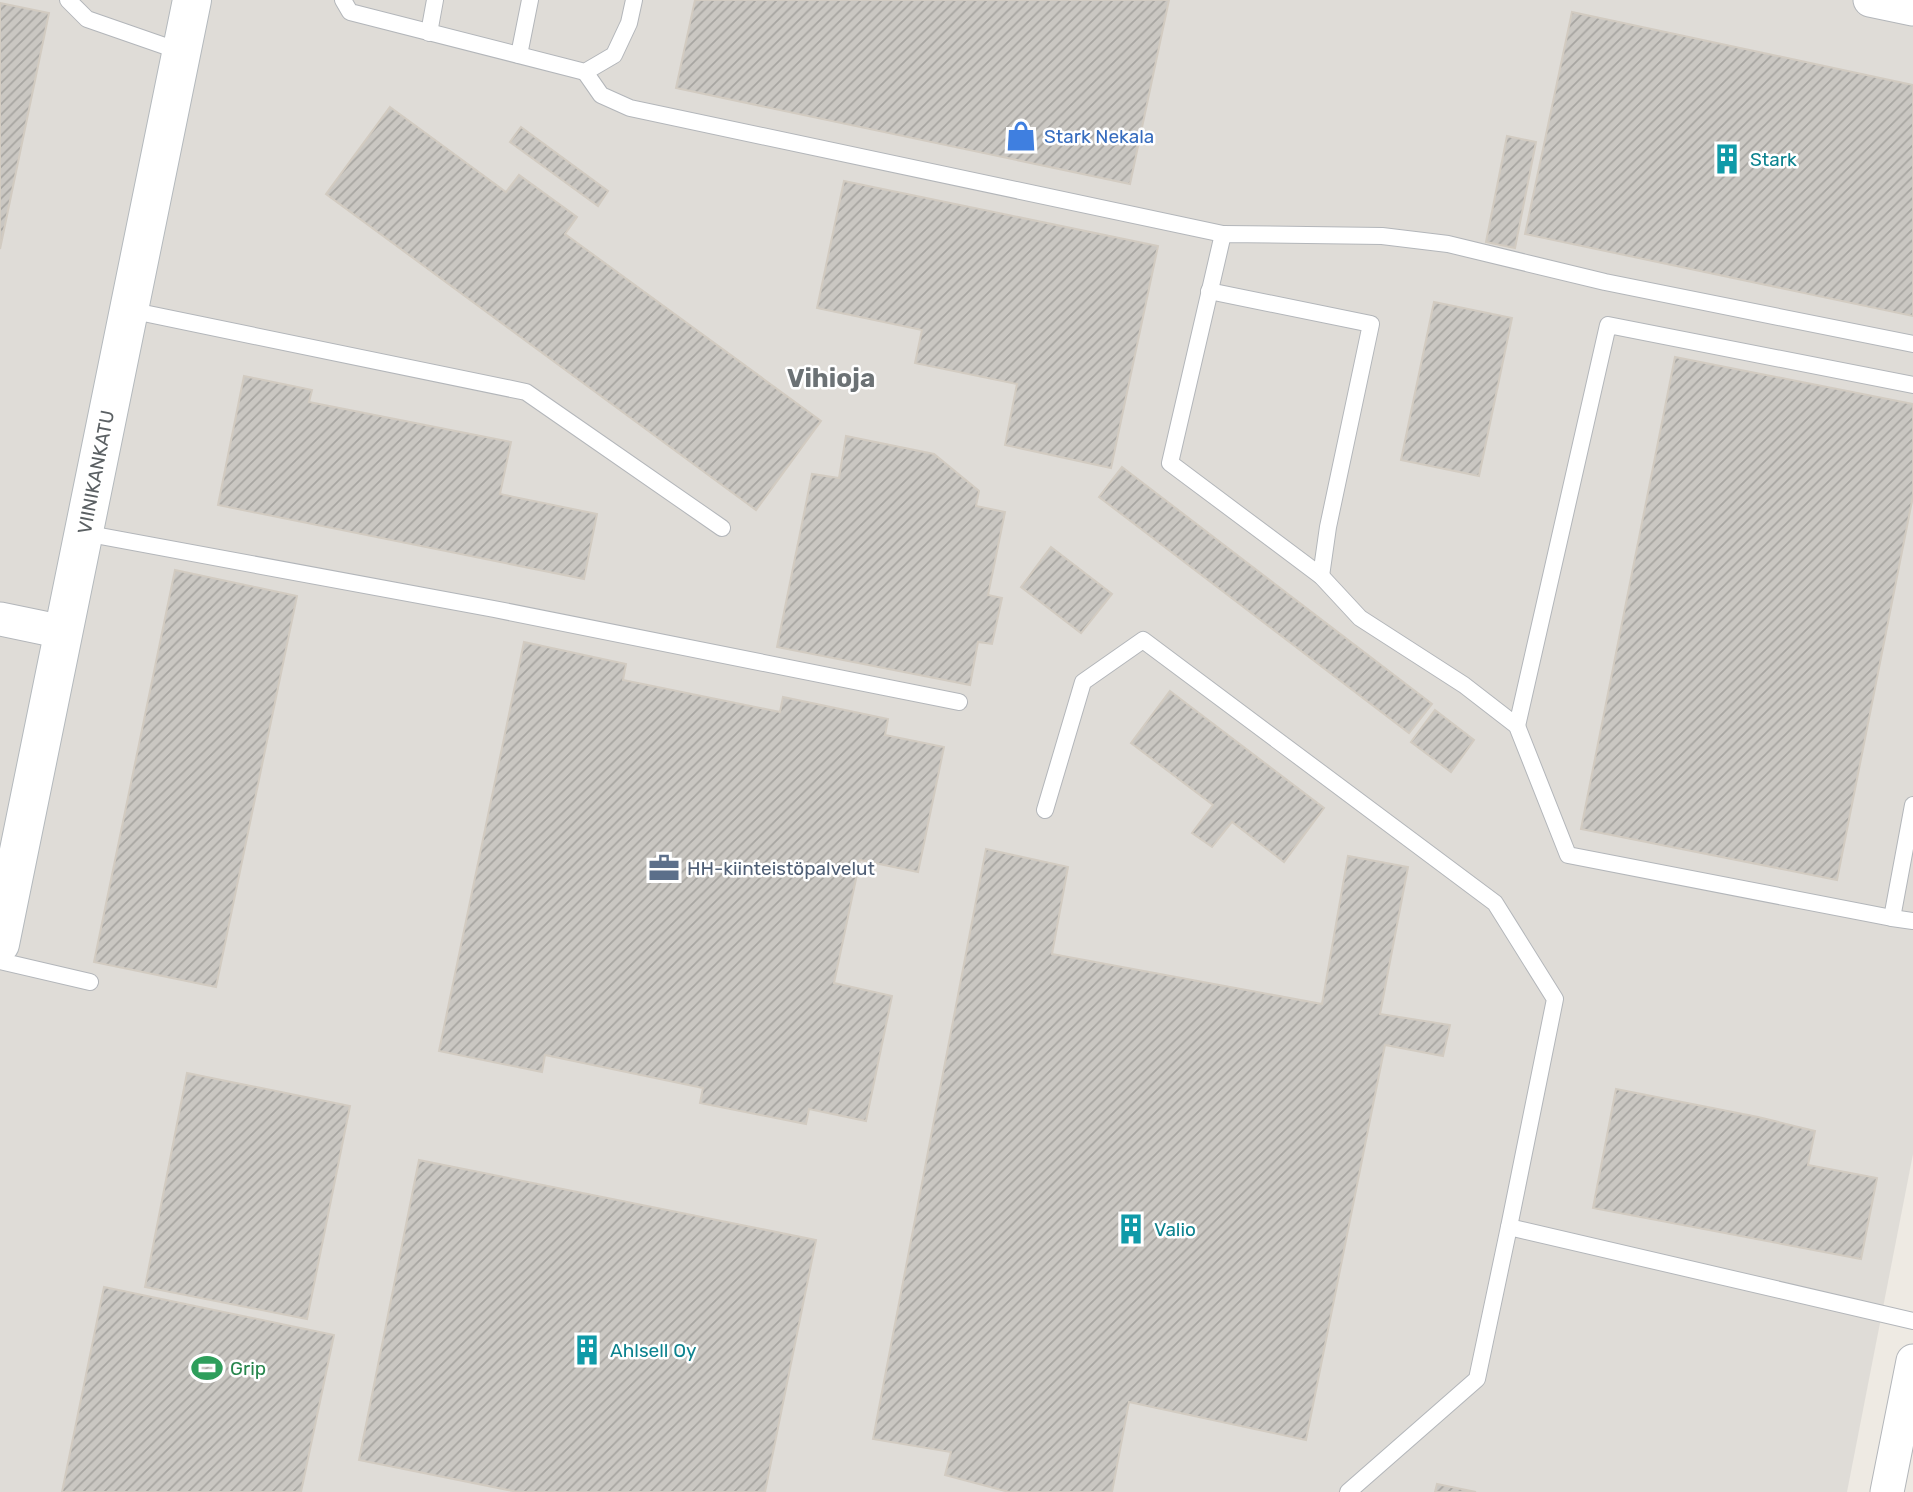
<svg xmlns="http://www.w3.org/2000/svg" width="1913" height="1492" font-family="Rubik,sans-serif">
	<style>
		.industrial { fill: #dfdcd7 }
		.building { fill: url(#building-hatch); stroke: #d2cbc1; stroke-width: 2 }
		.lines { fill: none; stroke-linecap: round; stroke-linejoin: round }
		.lane-casing { stroke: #b3b6ba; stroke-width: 18 }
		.street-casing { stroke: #b3b6ba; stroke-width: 35 }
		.secondary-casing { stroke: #b4b9bd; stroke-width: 40 }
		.lane { stroke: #fff; stroke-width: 16 }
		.street { stroke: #fff; stroke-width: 33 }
		.secondary { stroke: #fff; stroke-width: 38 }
		.labels { text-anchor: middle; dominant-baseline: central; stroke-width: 5; stroke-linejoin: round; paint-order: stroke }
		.shop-label { font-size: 19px; fill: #366cbe; stroke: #fff; text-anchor: start }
		.culture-label { font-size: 19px; fill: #0d838f; stroke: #fff; text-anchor: start }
		.street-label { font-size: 19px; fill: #5b6063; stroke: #fff }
		.service-label { font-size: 19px; fill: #4e5e75; stroke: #fff; text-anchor: start }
		.leisure-label { font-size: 19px; fill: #27864d; stroke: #fff; text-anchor: start }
		.district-label { font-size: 26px; font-weight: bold; fill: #6c7275; stroke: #fff }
	</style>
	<defs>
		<pattern id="building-hatch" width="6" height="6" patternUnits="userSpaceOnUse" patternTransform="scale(1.75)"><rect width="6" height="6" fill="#cac7c2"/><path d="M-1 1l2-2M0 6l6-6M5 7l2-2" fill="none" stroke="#a7a5a1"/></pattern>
	</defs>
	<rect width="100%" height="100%" fill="#eeeae3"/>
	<!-- industrial -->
	<polygon class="industrial" points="0,0 1913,0 1913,1154 1847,1492 0,1492"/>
	<!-- building -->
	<g class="building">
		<polygon points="695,0 1169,0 1130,184 676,88"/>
		<polygon points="0,3 49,13 0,249"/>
		<polygon points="1572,12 1913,85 1913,316 1525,234"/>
		<polygon points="390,107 506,192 519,175 577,217 565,234 821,421 756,510 326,194"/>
		<polygon points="521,127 608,191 598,206 510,142"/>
		<polygon points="1507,136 1536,142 1515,248 1486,242"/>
		<polygon points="844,181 1158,246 1111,468 1005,445 1017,384 915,363 922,330 817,308"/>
		<polygon points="1434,302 1512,318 1479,476 1401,460"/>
		<polygon points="1675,357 1913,404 1913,496 1837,880 1581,829"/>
		<polygon points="244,376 312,390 309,402 511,442 500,494 597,514 584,579 218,505"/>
		<polygon points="846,436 934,454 979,491 976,506 1005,512 988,595 1002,598 992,644 978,642 970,685 777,647 812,474 839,478"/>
		<polygon points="1122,467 1432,704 1409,733 1099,497"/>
		<polygon points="1051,547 1112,594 1081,633 1021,587"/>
		<polygon points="175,570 297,596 216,987 94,962"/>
		<polygon points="524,642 626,664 623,680 780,712 783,697 888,719 885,735 944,747 918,872 860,860 834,983 892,996 866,1121 809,1109 806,1124 700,1103 703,1088 545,1055 542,1072 439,1051"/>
		<polygon points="1170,691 1324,808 1284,862 1232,822 1212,847 1192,833 1213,805 1131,743"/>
		<polygon points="1435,710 1474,740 1451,772 1411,742"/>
		<polygon points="986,849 1068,867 1052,954 1322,1004 1348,856 1408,867 1380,1014 1450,1025 1443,1056 1385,1045 1306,1440 1129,1402 1112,1492 1009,1492 945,1475 951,1452 873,1439"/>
		<polygon points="187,1073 350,1106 307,1319 145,1287"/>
		<polygon points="1616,1089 1758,1117 1815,1131 1808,1165 1877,1178 1861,1259 1593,1208"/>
		<polygon points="419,1160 816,1240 765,1492 518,1492 359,1460"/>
		<polygon points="104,1287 334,1335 301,1492 62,1492"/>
		<polygon points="1437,1484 1476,1492 1435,1492"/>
	</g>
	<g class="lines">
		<!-- lane casing -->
		<g class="lane-casing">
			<g id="lane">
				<polyline points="68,0 87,19 182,52"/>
				<polyline points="343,0 350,12 585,72 614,55 629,23 634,0"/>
				<polyline points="429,33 435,0"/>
				<polyline points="519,55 530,0"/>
				<polyline points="585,72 601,95 630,108 1223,234"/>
				<polyline points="1209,291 1371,324 1328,527 1321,576"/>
				<polyline points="129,310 526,392 722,528"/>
				<polyline points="1913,344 1605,282 1448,244 1382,236 1223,234 1170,463 1321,576 1360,618 1464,685 1517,726 1568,855 1892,918 1913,805"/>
				<polyline points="84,533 494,609 959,702"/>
				<polyline points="1517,726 1608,325 1913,385"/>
				<polyline points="1045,810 1083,682 1143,640 1495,903 1555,999 1509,1227 1913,1321"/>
				<polyline points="1892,918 1913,921"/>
				<polyline points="0,961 90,982"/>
				<polyline points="1348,1492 1477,1379 1509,1227"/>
			</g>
		</g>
		<!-- street casing -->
		<g class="street-casing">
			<g id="street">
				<polyline points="1870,0 1913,9"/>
				<polyline points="0,619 63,632"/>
				<polyline points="1887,1492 1913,1361"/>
			</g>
		</g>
		<!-- secondary casing -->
		<g class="secondary-casing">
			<polyline id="secondary" points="0,944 192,0"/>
		</g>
		<!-- lane -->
		<use href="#lane" class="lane"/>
		<!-- street -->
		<use href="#street" class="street"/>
		<!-- secondary -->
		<use href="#secondary" class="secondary"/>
	</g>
	<!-- icons -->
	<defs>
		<g id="shop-bare" transform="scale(2.415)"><path d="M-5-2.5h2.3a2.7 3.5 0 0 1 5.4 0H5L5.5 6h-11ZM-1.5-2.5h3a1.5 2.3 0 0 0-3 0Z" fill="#3f7fe0" stroke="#fff" stroke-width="2.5" paint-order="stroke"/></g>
		<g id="building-bare" transform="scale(2.415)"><path d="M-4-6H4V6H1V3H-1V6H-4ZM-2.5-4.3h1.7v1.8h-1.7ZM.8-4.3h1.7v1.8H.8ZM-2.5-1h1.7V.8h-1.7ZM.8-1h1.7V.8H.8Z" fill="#0f9aa8" stroke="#fff" stroke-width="2.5" paint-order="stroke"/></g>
		<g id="office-bare" transform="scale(2.415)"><path d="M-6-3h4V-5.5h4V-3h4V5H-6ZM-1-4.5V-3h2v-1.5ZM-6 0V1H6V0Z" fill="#5c6f8a" stroke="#fff" stroke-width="2.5" paint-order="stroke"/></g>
		<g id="stadium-bare" transform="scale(2.415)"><path d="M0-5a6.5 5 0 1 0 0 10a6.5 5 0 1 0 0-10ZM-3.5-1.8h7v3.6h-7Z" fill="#2e9e5b" stroke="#fff" stroke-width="2.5" paint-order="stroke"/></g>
	</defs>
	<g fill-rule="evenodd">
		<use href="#shop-bare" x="1021" y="136"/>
		<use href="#building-bare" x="1727" y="159"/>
		<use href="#office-bare" x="664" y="868"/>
		<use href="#building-bare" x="1131" y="1229"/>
		<use href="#building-bare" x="587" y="1350"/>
		<use href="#stadium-bare" x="207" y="1368"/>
	</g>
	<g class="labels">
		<!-- shop labels -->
		<g class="shop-label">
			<text x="1044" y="136">Stark Nekala</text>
		</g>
		<!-- culture labels -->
		<g class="culture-label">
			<text x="1750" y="159">Stark</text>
			<text x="1154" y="1229">Valio</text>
			<text x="610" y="1350">Ahlsell Oy</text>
		</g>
		<!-- street labels -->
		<g class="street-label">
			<text transform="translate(96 472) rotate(-79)">VIINIKANKATU</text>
		</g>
		<!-- service labels -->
		<g class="service-label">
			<text x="687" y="868">HH-kiinteistöpalvelut</text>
		</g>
		<!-- leisure labels -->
		<g class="leisure-label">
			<text x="230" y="1368">Grip</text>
		</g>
		<!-- district labels -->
		<g class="district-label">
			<text x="831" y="378">Vihioja</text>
		</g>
	</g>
</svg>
